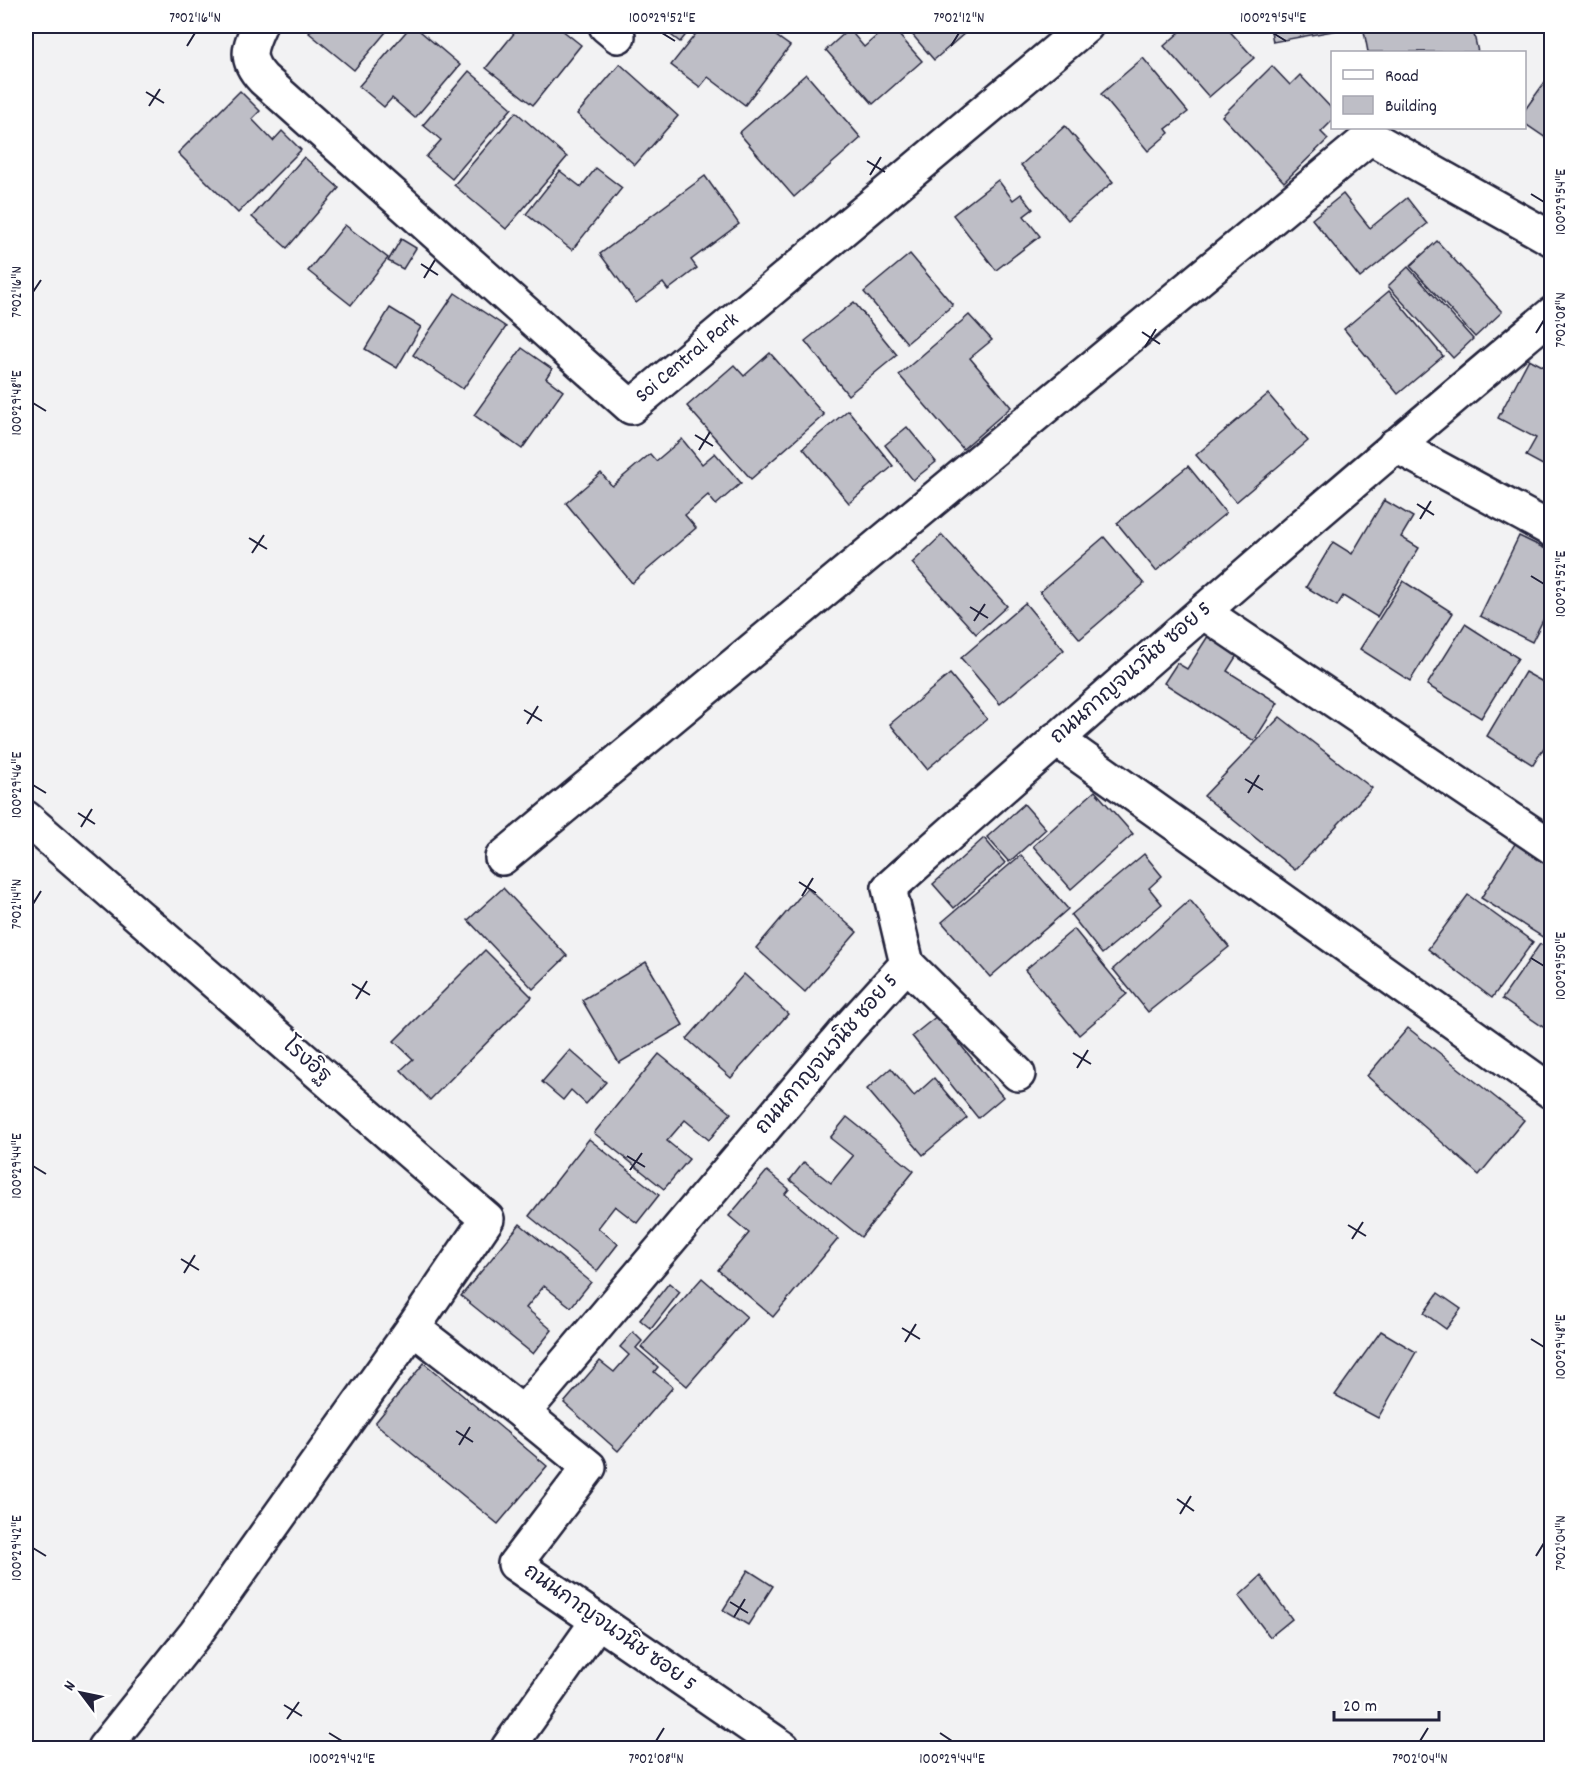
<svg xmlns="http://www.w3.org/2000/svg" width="1577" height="1774" font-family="Dekko,'Playpen Sans Thai',sans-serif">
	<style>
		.building { fill: #bebec6; stroke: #22223b; stroke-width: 1.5 }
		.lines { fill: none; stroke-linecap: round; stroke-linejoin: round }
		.minor-casing { stroke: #22223b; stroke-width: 38 }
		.minor { stroke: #fff; stroke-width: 33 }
		.ticks { fill: none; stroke: #22223b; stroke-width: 2 }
		.labels { text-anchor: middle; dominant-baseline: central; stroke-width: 4.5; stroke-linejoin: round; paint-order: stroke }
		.street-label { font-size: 21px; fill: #22223b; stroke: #fff }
		.neatline { fill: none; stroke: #22223b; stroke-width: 2 }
		.ticks-label { font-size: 15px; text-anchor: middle; fill: #22223b }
	</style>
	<rect width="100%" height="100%" fill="#f2f2f3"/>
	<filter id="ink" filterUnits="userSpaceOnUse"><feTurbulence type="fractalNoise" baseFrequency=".0167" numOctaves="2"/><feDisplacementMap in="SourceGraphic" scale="12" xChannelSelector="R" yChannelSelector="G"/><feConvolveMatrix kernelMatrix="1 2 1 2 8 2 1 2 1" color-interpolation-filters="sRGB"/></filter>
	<g filter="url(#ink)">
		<!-- building -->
		<g class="building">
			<polygon points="315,26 391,26 354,70 309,33"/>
			<polygon points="411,26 414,26 460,65 415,118 392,98 384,107 359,86"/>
			<polygon points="520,26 557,26 581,45 533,105 486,68"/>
			<polygon points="659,26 693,26 680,42"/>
			<polygon points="702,26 762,26 790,46 745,105 708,77 700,87 671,65"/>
			<polygon points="888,26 891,26 922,61 873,104 826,50 849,29 864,47"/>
			<polygon points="905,26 973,26 934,60"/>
			<polygon points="1182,26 1225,26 1254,58 1209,97 1164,46 1182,30 1180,27"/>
			<polygon points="1270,26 1360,26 1273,42"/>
			<polygon points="1363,26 1472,26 1478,52 1368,52"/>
			<polygon points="1143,58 1188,112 1166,129 1169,133 1148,151 1101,94"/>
			<polygon points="620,64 678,116 635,165 577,114"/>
			<polygon points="1272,66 1290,85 1300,75 1332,109 1332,121 1321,132 1328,139 1284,182 1222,116"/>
			<polygon points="469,71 512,108 452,179 426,157 441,140 423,125"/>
			<polygon points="1552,72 1552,142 1524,123 1524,111"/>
			<polygon points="806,74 861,138 794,197 739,133"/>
			<polygon points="240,91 260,111 252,119 273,141 282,131 301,150 238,213 178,153"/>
			<polygon points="516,112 567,157 506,229 454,185"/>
			<polygon points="1065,126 1113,182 1068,220 1021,165"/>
			<polygon points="304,157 339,188 287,248 252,217"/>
			<polygon points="596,168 622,188 572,250 526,214 560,171 581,187"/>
			<polygon points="705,176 739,224 691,260 697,268 668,290 663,283 636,303 600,254"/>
			<polygon points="998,180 1013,200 1021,194 1033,209 1024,216 1040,236 996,270 953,215"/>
			<polygon points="1343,194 1370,228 1407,198 1427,224 1360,278 1312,219"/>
			<polygon points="345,225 388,258 351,305 308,271"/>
			<polygon points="401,239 416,248 403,269 388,261"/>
			<polygon points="1437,241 1502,312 1475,337 1410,266"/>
			<polygon points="910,254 953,305 907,343 864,292"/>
			<polygon points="1408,267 1473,339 1453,358 1388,286"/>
			<polygon points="1389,291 1443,356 1398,394 1344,329"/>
			<polygon points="455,293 506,327 463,389 413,355"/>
			<polygon points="854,302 897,355 848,395 805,341"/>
			<polygon points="390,308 421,327 397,368 365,349"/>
			<polygon points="969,315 992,340 970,358 1011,407 963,449 899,375"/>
			<polygon points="522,348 552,369 546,378 563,391 522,449 474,415"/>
			<polygon points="770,353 824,415 751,479 687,406 734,365 744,376"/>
			<polygon points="1529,359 1552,371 1552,470 1526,456 1536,438 1498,418"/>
			<polygon points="1268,394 1308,441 1236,502 1196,455"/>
			<polygon points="848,410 893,466 849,503 803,448"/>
			<polygon points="907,427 936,462 913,480 885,445"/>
			<polygon points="682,439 702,464 715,453 741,483 716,505 708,495 685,515 696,528 632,583 566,503 601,473 612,486 650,454 656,461"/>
			<polygon points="1188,466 1226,513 1156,571 1117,523"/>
			<polygon points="1384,500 1413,517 1401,537 1419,548 1377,617 1343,596 1337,606 1306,587 1333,542 1352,554"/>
			<polygon points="942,535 1007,606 976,634 912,563"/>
			<polygon points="1519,536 1552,552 1552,602 1532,642 1480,616"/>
			<polygon points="1104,537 1144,584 1080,639 1040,592"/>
			<polygon points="1403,581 1453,613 1410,681 1360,649"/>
			<polygon points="1025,603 1064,650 1000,704 961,658"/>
			<polygon points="1465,624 1518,658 1481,718 1427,685"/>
			<polygon points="1210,633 1239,652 1227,671 1278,703 1254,741 1164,683 1177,663 1187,669"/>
			<polygon points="1525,672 1552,687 1552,735 1533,765 1487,736"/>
			<polygon points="950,674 987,719 927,769 890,724"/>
			<polygon points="1280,717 1372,788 1295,870 1204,796"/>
			<polygon points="1095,791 1133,834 1071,889 1033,846"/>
			<polygon points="1024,804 1046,829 1009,862 987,837"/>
			<polygon points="984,838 1005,863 954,908 933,884"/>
			<polygon points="1518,839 1552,861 1552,943 1481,898"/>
			<polygon points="1144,854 1162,876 1149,888 1162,904 1102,954 1071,915"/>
			<polygon points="1021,855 1068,909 990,977 942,922"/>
			<polygon points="503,888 567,956 533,989 468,920"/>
			<polygon points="807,888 857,932 805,992 756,948"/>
			<polygon points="1468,895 1533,942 1492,998 1428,949"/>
			<polygon points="1190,900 1229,947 1148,1012 1113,969"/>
			<polygon points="1074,929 1127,994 1079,1035 1025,970"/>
			<polygon points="1540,944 1552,950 1552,1033 1502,999"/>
			<polygon points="485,950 532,997 430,1100 401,1070 413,1059 394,1041"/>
			<polygon points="646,962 683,1025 619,1063 582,1000"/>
			<polygon points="744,974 788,1014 731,1078 687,1039"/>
			<polygon points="937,1016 1003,1097 978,1118 912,1036"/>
			<polygon points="1408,1028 1524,1120 1479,1175 1367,1076"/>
			<polygon points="570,1050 606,1082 586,1104 571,1090 563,1100 542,1082"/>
			<polygon points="659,1054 731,1113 709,1140 685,1120 667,1141 689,1159 664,1189 594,1133"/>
			<polygon points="891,1068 914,1096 934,1078 967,1118 923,1155 867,1089"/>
			<polygon points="847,1117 914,1171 861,1237 790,1180 804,1162 831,1183 853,1156 830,1138"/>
			<polygon points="589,1139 659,1195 637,1223 615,1206 598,1228 618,1244 597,1271 529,1216"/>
			<polygon points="767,1171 789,1189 785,1194 838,1239 773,1317 718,1270 749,1233 729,1216"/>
			<polygon points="520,1224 591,1282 571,1307 544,1286 526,1308 552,1330 533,1354 461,1296"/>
			<polygon points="702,1278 747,1317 687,1386 641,1347"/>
			<polygon points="669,1283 680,1292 651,1329 640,1320"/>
			<polygon points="1438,1293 1461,1309 1446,1329 1424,1313"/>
			<polygon points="1381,1331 1416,1352 1378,1418 1335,1395"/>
			<polygon points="633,1332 642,1341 636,1348 658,1367 654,1372 673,1387 618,1451 564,1403 600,1361 614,1372 629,1355 620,1347"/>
			<polygon points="424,1363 547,1466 498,1524 375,1423"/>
			<polygon points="748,1570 773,1586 748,1625 723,1610"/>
			<polygon points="1261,1576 1292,1619 1270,1637 1239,1596"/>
		</g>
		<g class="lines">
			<!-- minor casing -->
			<g class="minor-casing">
				<g id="minor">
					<path d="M259,26C249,48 244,59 263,79L631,407L1086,26"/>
					<polyline points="606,26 618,36"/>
					<polyline points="1395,445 1552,530"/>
					<polyline points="1203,612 1552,847"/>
					<polyline points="1056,739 1552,1092"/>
					<polyline points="26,818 487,1219 413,1328"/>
					<polyline points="502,858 1370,137 1552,239"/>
					<polyline points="907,964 1018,1074"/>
					<polyline points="104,1748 196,1633 413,1328 523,1413"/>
					<polyline points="508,1748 597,1622"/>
					<path d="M783,1748L515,1564L589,1467L523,1413L847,1030L907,964L889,888C1107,694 1327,502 1552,314"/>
				</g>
			</g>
			<!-- minor -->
			<use href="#minor" class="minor"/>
		</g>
	</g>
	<!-- ticks -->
	<path class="ticks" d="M662,33L675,41M1273,33L1286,41M187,46L195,33M951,46L959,33M146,92L164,103M149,106L160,89M867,161L885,172M870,175L881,157M1531,194L1544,202M421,264L438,275M424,278L435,260M33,292L41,280M1142,332L1160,344M1536,333L1544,320M1145,347L1156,329M33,403L46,411M695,435L713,446M699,450L710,432M1417,504L1434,515M1420,519L1431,501M249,538L267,549M252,553L264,535M1531,576L1544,584M970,607L988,618M974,621L985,604M524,710L542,721M527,724L538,706M1245,779L1263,790M33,785L46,793M1248,793L1259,775M78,813L95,824M81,827L92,809M799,882L816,893M802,896L813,878M33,904L41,891M1531,958L1544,966M352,984L370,995M356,999L367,981M1073,1053L1091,1064M1077,1068L1088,1050M627,1156L645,1167M33,1166L46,1174M630,1170L642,1153M1348,1225L1366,1236M1352,1239L1363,1222M181,1259L199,1270M184,1273L195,1255M902,1328L920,1339M1531,1339L1544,1347M905,1342L916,1324M456,1431L473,1442M459,1445L470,1427M1177,1499L1194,1511M1180,1514L1191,1496M33,1548L46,1556M1536,1556L1544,1543M730,1602L748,1613M734,1617L745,1599M284,1705L302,1716M287,1719L299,1702M329,1733L342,1741M940,1733L952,1741M656,1741L664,1728M1420,1741L1428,1728"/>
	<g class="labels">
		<!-- street labels -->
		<g class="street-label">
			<text transform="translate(688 359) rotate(-40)">Soi Central Park</text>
			<text transform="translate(1132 674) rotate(-41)">ถนนกาญจนวนิช ซอย 5</text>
			<text transform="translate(828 1055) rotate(-49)">ถนนกาญจนวนิช ซอย 5</text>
			<text transform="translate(306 1062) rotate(41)">โรงอิฐ</text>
			<text transform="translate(609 1629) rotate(35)">ถนนกาญจนวนิช ซอย 5</text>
		</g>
	</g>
	<!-- margin -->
	<rect width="1577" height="1774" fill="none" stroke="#fff" stroke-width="66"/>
	<!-- legend -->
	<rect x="1331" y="51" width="195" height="78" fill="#ffffff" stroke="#a7a7b1" stroke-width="1.5"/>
	<rect x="1343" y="70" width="30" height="9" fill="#ffffff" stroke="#a7a7b1" stroke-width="1.5"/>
	<text x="1385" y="81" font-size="18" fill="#22223b">Road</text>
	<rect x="1343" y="96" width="30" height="18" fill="#bebec6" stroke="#a7a7b1" stroke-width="1.5"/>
	<text x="1385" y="111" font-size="18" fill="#22223b">Building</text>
	<!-- north arrow -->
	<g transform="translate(81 1693) rotate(302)" stroke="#ffffff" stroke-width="4.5" paint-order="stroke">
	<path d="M0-4.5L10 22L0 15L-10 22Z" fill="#22223b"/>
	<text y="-9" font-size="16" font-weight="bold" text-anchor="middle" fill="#22223b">N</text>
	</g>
	<!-- scale -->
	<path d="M1334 1711v9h105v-9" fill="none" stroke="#22223b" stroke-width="3"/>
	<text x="1343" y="1711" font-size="18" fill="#22223b" stroke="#ffffff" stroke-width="4.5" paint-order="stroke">20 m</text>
	<rect x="33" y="33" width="1511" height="1708" class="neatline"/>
	<g class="ticks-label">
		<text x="195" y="22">7°02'16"N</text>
		<text x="662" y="22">100°29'52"E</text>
		<text x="959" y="22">7°02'12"N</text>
		<text x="1273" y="22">100°29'54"E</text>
		<text transform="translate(1560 202) rotate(-90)" y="5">100°29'54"E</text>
		<text transform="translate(16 292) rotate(-90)" y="5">7°02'16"N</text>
		<text transform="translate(1560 320) rotate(-90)" y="5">7°02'08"N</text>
		<text transform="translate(16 403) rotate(-90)" y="5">100°29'48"E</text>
		<text transform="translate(1560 584) rotate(-90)" y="5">100°29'52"E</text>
		<text transform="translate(16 785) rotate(-90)" y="5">100°29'46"E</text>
		<text transform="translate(16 904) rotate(-90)" y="5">7°02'14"N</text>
		<text transform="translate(1560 966) rotate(-90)" y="5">100°29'50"E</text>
		<text transform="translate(16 1166) rotate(-90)" y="5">100°29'44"E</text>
		<text transform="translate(1560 1347) rotate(-90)" y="5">100°29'48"E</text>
		<text transform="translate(1560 1543) rotate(-90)" y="5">7°02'04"N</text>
		<text transform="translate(16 1548) rotate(-90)" y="5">100°29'42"E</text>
		<text x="342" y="1763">100°29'42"E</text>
		<text x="656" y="1763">7°02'08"N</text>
		<text x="952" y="1763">100°29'44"E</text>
		<text x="1420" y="1763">7°02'04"N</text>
	</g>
</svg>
